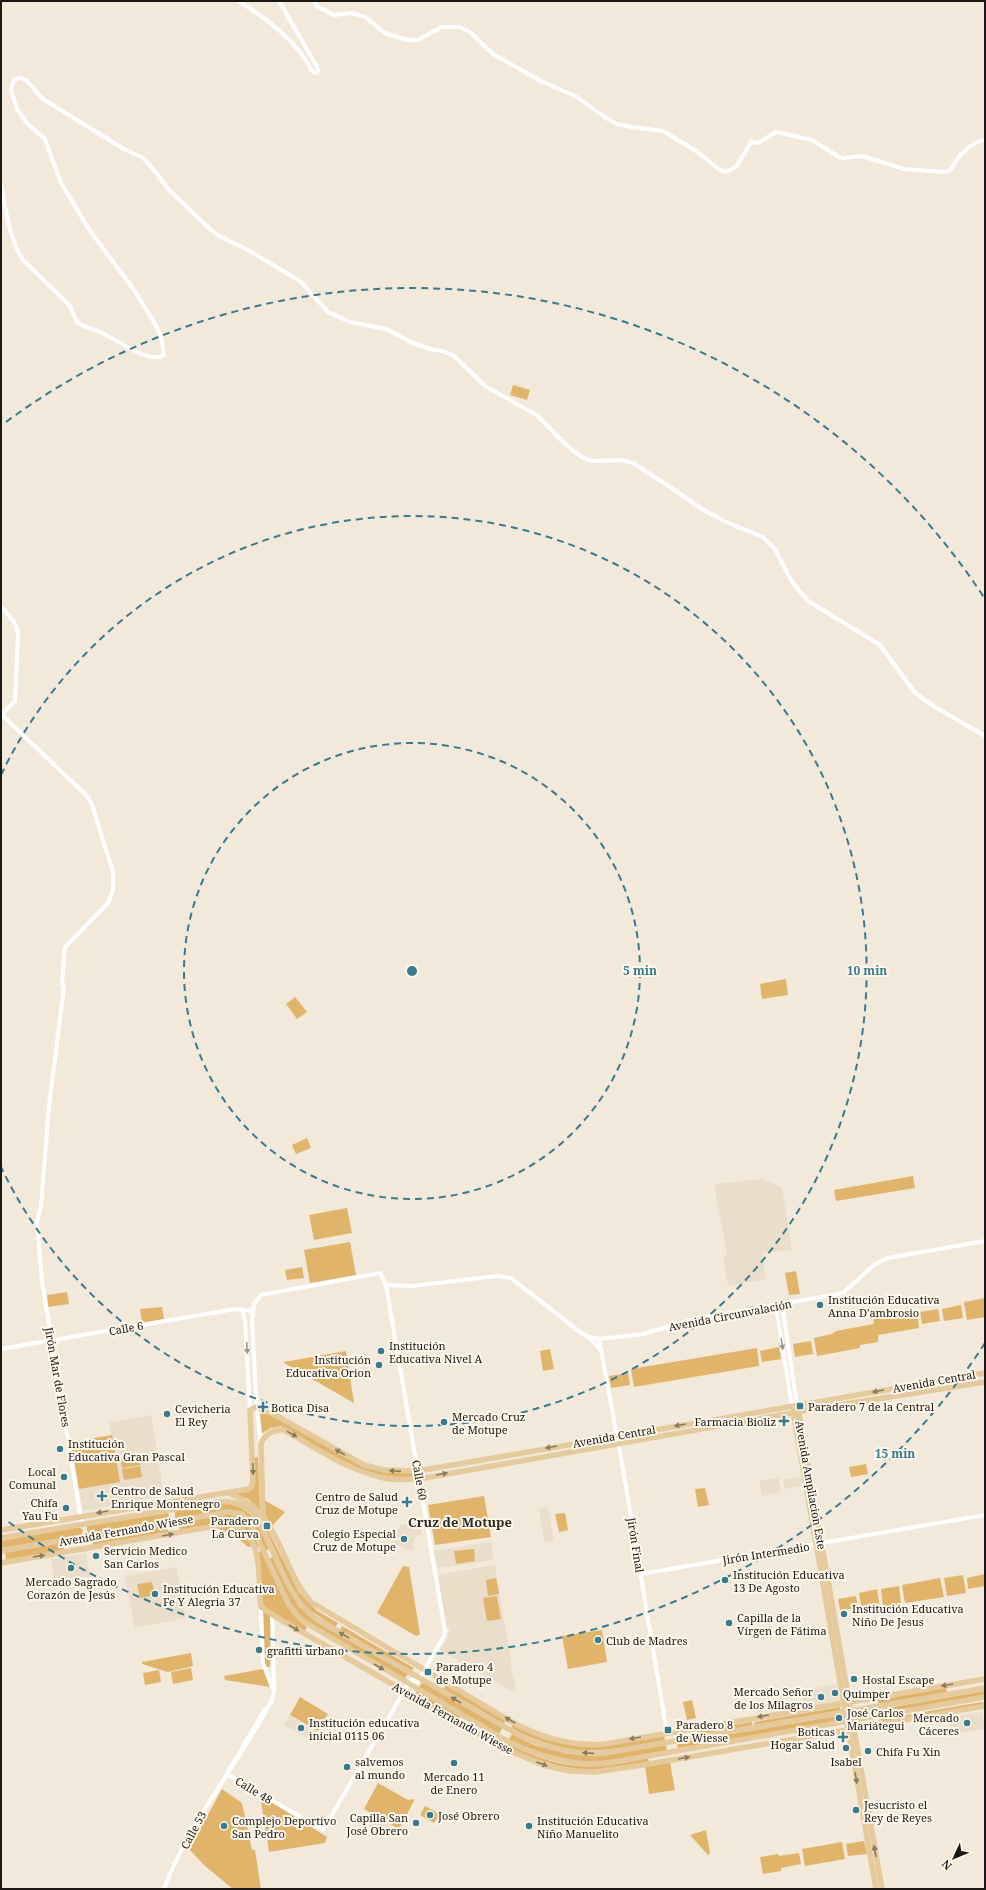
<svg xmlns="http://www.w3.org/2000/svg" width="986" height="1890" font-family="'Noto Serif',serif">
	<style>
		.built { fill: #eaddc9 }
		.green { fill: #e0b46b }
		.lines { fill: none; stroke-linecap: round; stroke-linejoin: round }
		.minor { stroke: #fff; stroke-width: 4 }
		.major { stroke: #e4ca9d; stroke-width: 5.5 }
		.oneway { fill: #989795 }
		.oneway2 { fill: #8a7a5f }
		.ring { fill: none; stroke: #397a8c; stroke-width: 2; stroke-dasharray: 7 5 }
		.poi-dot { fill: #397a8c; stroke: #fef7ec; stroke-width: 1.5 }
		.labels { text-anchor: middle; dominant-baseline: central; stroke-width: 4; stroke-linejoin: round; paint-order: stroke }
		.poi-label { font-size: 11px; fill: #1b1813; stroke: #fef7ec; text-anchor: start }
		.street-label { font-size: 11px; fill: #1b1813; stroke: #fef7ec }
		.quarter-label { font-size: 13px; font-weight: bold; fill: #312a20; stroke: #fef7ec }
		.centre { fill: #397a8c; stroke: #fef7ec; stroke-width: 2 }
		.ring-label { font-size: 12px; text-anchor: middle; font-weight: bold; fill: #397a8c; stroke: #fef7ec; stroke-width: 4; stroke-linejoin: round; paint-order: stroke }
	</style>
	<rect width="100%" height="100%" fill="#f2e9db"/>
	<!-- built -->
	<g class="built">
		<polygon points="762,1179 782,1188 792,1250 762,1253 766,1279 728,1286 723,1258 727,1254 714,1184"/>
		<polygon points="151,1415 164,1496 83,1511 79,1489 120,1482 109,1422"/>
		<polygon points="801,1477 802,1486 785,1489 783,1480"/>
		<polygon points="778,1478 781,1492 762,1496 759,1481"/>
		<polygon points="548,1507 554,1541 545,1543 539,1509"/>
		<polygon points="419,1522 422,1535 416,1536 413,1542 414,1549 407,1550 392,1542 400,1525"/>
		<polygon points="491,1542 494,1560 438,1568 434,1551"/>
		<polygon points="86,1553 90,1576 55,1582 51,1559"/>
		<polygon points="495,1565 512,1668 510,1671 513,1674 516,1690 513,1692 440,1650 449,1636 448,1633 450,1630 450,1628 446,1626 438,1575"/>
		<polygon points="176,1567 186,1618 135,1628 125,1576"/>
		<polygon points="837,1684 840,1702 805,1708 802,1691"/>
		<polygon points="982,1712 985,1729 951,1735 948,1717"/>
		<polygon points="289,1716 317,1732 312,1741 284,1725"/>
		<polygon points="375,1817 394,1828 392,1832 365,1837"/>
	</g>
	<!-- green -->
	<g class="green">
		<polygon points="513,385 530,390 527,400 510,395"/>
		<polygon points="786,979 788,995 762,999 760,984"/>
		<polygon points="295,997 307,1012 297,1019 286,1004"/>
		<polygon points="307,1138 311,1148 296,1154 292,1145"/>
		<polygon points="913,1176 915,1188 836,1201 834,1190"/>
		<polygon points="347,1208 352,1233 314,1240 309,1215"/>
		<polygon points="350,1242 356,1275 310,1283 304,1250"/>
		<polygon points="302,1267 304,1278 287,1280 285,1270"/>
		<polygon points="796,1271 800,1294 789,1295 785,1273"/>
		<polygon points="67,1292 69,1304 48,1307 47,1295"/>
		<polygon points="985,1298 985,1317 967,1320 964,1302"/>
		<polygon points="961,1305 963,1318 944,1321 942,1309"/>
		<polygon points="162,1307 164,1319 142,1323 140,1309"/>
		<polygon points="917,1309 919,1328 878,1335 878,1342 860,1345 860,1348 817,1356 814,1338 832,1334 836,1331 874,1324 873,1316"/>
		<polygon points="938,1309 940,1321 922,1324 920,1312"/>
		<polygon points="811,1341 813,1354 795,1357 793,1344"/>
		<polygon points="779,1347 781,1359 762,1362 760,1351"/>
		<polygon points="757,1348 759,1366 634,1387 631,1369"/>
		<polygon points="550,1349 554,1369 543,1371 540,1351"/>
		<polygon points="346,1351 354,1403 284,1363 284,1362"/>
		<polygon points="628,1373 630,1385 611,1388 609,1376"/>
		<path d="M259,1410L381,1471L390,1473L414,1472V1477C364,1481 324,1450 281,1426L271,1428L261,1434Z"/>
		<polygon points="112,1435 120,1482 79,1489 71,1442"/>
		<polygon points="138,1455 140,1465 122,1468 120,1458"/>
		<polygon points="258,1457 260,1510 248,1499 233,1493 249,1490 254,1458"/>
		<polygon points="866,1464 868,1474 851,1477 849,1467"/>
		<polygon points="140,1466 142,1477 124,1480 122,1469"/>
		<polygon points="705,1488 709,1505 698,1507 695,1489"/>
		<polygon points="484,1496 491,1537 435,1545 428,1505"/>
		<polygon points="264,1500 285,1512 271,1527 264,1515"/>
		<path d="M219,1503C252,1504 257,1523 269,1549L265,1551L239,1511L227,1510L176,1519L175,1518V1511Z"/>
		<polygon points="168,1513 170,1520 88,1534 87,1532 87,1526"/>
		<polygon points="565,1513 568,1530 559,1532 555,1514"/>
		<path d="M229,1514L244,1519L260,1547H257C253,1533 243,1525 229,1523L180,1530L179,1523Z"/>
		<polygon points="167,1525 168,1532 93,1545 92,1538"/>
		<polygon points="225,1526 243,1531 253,1546 248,1547 239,1539 217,1528"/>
		<polygon points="79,1527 83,1530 82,1535 1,1548 1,1541"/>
		<polygon points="267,1528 299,1592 316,1610 338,1623 335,1627 305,1607 291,1587 266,1530"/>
		<polygon points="63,1543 64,1550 6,1560 5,1552"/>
		<polygon points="474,1549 475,1561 456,1564 454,1551"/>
		<polygon points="261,1551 295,1615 307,1628 305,1631 281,1619 262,1605 259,1552"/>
		<polygon points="273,1557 299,1607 318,1623 408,1674 404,1679 307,1623 293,1608 269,1559"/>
		<polygon points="403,1566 409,1567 420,1634 416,1636 377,1613"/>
		<polygon points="985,1574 985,1586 968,1589 967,1578"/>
		<polygon points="963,1575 966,1593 947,1596 944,1578"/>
		<polygon points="496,1578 499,1594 488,1596 486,1580"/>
		<polygon points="940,1578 944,1597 905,1603 902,1585"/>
		<polygon points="152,1582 155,1595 140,1598 137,1584"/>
		<polygon points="899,1586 901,1604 883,1607 881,1589"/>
		<polygon points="877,1589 880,1608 862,1611 859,1593"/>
		<polygon points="497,1596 501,1619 487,1621 483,1598"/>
		<polygon points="856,1596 858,1608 840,1610 838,1599"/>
		<polygon points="261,1608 271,1614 270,1667 264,1667"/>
		<polygon points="342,1626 414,1668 411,1671 340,1630"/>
		<polygon points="602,1630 607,1662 568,1669 562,1636"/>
		<polygon points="191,1653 193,1666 168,1672 142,1664 142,1662"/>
		<polygon points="191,1668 193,1680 173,1684 171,1672"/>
		<polygon points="263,1669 271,1687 225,1680 224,1676"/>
		<polygon points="159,1670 161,1682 145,1685 143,1673"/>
		<polygon points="422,1682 502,1728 499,1734 419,1688"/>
		<polygon points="445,1685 506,1720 503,1725 444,1689"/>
		<polygon points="946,1688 947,1693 883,1704 878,1703 878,1700"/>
		<polygon points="417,1691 461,1717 459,1720 415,1695"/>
		<polygon points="985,1691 985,1697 859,1719 858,1713"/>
		<polygon points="300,1697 328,1714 318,1731 290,1715"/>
		<polygon points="692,1700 696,1718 687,1720 683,1702"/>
		<polygon points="982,1702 985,1704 861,1727 860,1723"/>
		<polygon points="840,1707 841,1712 755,1726 754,1722"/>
		<polygon points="844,1715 846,1721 678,1748 677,1743"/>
		<polygon points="752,1722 753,1727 702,1735 697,1734 697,1731"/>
		<path d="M513,1724L544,1739L587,1746L664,1736L665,1740C628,1747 591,1756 553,1746C539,1742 524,1735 511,1729Z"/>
		<path d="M512,1734L534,1745L568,1754L666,1745L667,1751C630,1757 588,1768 551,1757C537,1752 523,1746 509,1740Z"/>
		<path d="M508,1744C536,1758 568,1769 599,1766C616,1765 632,1761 648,1758L649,1762C632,1764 616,1768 599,1769C566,1772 536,1760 506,1747Z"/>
		<polygon points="670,1762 675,1790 649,1794 645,1766"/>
		<polygon points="378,1783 408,1800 415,1799 399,1829 364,1809"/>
		<polygon points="222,1789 242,1803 252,1850 255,1850 261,1889 233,1889 205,1866 189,1849"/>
		<polygon points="260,1795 327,1837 325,1843 269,1852"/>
		<polygon points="425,1806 440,1814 434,1823 420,1815"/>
		<polygon points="706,1830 710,1853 708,1855 690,1835"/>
		<polygon points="864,1841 867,1854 848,1856 846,1844"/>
		<polygon points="842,1842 845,1859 805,1866 802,1849"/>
		<polygon points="799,1853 801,1864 781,1868 781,1871 763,1874 760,1857 778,1854 779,1856"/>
	</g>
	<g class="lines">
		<!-- minor -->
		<g class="minor">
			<path d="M239,1C266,19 298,41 312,71L316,73L318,70L317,67L279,1"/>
			<path d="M314,1L317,6L334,15L351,13L365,17L385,33L407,40H418L442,27H460L470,32L493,54L541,81L577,97L606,118L617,124L632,127L663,131L696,151L720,170L726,172L736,167L751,142L758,143L776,132L812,140L839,157L844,158L862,156L904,169L945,172C952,171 952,166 956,161C962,152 974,141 985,140"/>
			<path d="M1,185C6,210 9,238 23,260L70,306L77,322C84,327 94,329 102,333C116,339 149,365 164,355L161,336L154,322L134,290L88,228L75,206L61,183L45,139L27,123L17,109L11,90L14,79L21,78L27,81L43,99L124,149L143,158L154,170L168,189L211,230L219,236L246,249L300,281L328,312L350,322L386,329L413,343L430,349L442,351L453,355L485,386L538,416L563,442L581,457L592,461L622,460L633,463L667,485L702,509L724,521L763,537L775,549L792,582L808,601L880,645L915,693L935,707L985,736"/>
			<polyline points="1,606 14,622 18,632 15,701 1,715"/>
			<polyline points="1,714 87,796 92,805 113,872 113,890 108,903 65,947 62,984 64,987 49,1106 41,1206 37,1222 42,1281 82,1525"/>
			<polyline points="386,1285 412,1286 497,1276 511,1278 580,1332 588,1337 599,1339 643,1334 695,1319 839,1294 844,1292 874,1265 887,1258 985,1241"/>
			<polyline points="782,1305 797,1405"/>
			<polyline points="776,1306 792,1406"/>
			<polyline points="242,1309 245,1321 250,1410"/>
			<polyline points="589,1337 600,1350"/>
			<polyline points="599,1339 623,1469 667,1733"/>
			<polyline points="1,1349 235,1309 252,1311"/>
			<polyline points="261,1444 256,1396 252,1320 254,1304 261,1295 380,1273 386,1285 445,1631 444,1636 417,1683 411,1685"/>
			<polyline points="641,1574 985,1515"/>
			<polyline points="261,1607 263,1663 272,1687"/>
			<polyline points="228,1772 265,1709"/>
			<polyline points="227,1774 323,1830 410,1681 415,1678 418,1678"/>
			<path d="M164,1889C190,1820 238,1765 272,1700L274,1691L272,1614"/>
		</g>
		<!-- major -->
		<g class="major">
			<polyline points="798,1409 882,1889"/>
			<polyline points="793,1411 876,1889"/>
			<path d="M228,1493C283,1513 278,1565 311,1602L510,1721C539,1737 571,1747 605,1744L985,1679"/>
			<path d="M263,1517L261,1444C264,1434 274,1429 284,1430C317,1448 351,1473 389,1479C399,1480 409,1479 419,1479L826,1407L985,1382"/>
			<polyline points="1,1530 249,1489 252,1486 253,1481 250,1410 257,1407 277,1416 364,1465 384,1470 418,1471 985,1373"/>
			<path d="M1,1538L217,1502C233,1500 245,1504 255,1516C277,1550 283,1593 315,1618L519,1735C546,1747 575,1756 605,1753L985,1688"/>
			<path d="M1,1551L228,1512L242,1514L250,1523L289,1605L301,1620L507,1741C538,1756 573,1767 608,1763L985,1697"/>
			<path d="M1,1563L227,1524C266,1531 257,1577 261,1607L276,1617L503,1748L546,1766L570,1771L595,1772L643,1765L985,1706"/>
		</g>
	</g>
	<!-- one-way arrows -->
	<defs><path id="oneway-solid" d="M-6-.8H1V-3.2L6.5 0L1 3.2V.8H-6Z"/></defs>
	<g class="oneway">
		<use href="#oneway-solid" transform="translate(782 1344) rotate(81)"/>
		<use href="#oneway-solid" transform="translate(247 1348) rotate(87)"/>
	</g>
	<g class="oneway2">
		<use href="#oneway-solid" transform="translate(878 1391) rotate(170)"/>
		<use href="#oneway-solid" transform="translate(680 1425) rotate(170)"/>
		<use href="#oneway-solid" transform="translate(292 1434) rotate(29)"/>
		<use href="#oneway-solid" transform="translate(551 1447) rotate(170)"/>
		<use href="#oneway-solid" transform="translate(340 1452) rotate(-150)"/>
		<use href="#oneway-solid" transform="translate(253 1469) rotate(89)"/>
		<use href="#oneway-solid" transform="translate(395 1471) rotate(-176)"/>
		<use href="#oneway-solid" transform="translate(442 1474) rotate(-10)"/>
		<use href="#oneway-solid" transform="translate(102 1512) rotate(170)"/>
		<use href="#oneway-solid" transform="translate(168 1535) rotate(-10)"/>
		<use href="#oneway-solid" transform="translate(39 1556) rotate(-9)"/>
		<use href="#oneway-solid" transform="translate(294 1628) rotate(30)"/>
		<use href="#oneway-solid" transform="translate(344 1635) rotate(-150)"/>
		<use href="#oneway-solid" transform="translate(379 1667) rotate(31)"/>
		<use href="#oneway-solid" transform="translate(947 1685) rotate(170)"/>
		<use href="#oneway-solid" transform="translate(456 1700) rotate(-150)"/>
		<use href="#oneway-solid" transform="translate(763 1716) rotate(170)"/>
		<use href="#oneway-solid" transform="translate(510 1720) rotate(-150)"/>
		<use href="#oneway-solid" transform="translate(635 1738) rotate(170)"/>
		<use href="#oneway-solid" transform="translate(588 1753) rotate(-176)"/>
		<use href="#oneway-solid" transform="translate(684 1758) rotate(-10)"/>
		<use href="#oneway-solid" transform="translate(542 1764) rotate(20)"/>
		<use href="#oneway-solid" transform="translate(856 1778) rotate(80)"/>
		<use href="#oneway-solid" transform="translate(875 1851) rotate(-100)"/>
	</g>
	<!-- distance rings -->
	<g class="ring">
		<circle cx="412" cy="971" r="228"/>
		<path d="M1 775A455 455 0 1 1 1 1167"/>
		<path d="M985 1343A683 683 0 0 1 6 1520M6 422A683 683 0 0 1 985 599"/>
	</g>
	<!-- markers -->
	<g class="poi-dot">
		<circle cx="820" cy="1305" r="4"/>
		<circle cx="381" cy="1351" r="4"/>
		<circle cx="379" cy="1365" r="4"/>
		<rect x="796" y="1402" width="8" height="8" rx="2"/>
		<path d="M261 1401h4v4h4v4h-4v4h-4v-4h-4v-4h4z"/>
		<circle cx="167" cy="1414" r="4"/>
		<path d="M782 1415h4v4h4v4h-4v4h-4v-4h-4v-4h4z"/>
		<circle cx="444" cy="1422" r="4"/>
		<circle cx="60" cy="1449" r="4"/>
		<circle cx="64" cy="1477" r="4"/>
		<path d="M100 1490h4v4h4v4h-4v4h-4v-4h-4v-4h4z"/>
		<path d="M405 1496h4v4h4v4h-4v4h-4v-4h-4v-4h4z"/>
		<circle cx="66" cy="1508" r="4"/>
		<rect x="263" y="1522" width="8" height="8" rx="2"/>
		<circle cx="404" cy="1539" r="4"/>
		<circle cx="96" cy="1556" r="4"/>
		<circle cx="71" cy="1568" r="4"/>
		<circle cx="725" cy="1580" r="4"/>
		<circle cx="155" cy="1594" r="4"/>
		<circle cx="844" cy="1614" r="4"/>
		<circle cx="729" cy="1623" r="4"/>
		<circle cx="598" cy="1640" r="4"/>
		<circle cx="259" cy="1650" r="4"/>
		<rect x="424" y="1668" width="8" height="8" rx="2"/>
		<circle cx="854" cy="1679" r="4"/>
		<circle cx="835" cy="1693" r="4"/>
		<circle cx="821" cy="1697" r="4"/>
		<circle cx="839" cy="1718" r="4"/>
		<circle cx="967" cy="1723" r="4"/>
		<circle cx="301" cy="1728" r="4"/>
		<rect x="664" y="1726" width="8" height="8" rx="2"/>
		<path d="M841 1731h4v4h4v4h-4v4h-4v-4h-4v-4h4z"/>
		<circle cx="846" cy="1748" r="4"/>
		<circle cx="868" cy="1751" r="4"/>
		<circle cx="454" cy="1763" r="4"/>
		<circle cx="347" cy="1767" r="4"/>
		<circle cx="856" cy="1810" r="4"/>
		<circle cx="430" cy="1815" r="4"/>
		<circle cx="416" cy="1823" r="4"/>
		<circle cx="224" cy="1826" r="4"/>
		<circle cx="529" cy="1826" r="4"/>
	</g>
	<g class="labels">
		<!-- poi labels -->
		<g class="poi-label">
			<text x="828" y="1299">Institución Educativa<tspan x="828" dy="13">Anna D'ambrosio</tspan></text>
			<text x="389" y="1345">Institución<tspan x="389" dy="13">Educativa Nivel A</tspan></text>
			<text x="371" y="1359" text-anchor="end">Institución<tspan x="371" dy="13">Educativa Orion</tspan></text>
			<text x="808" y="1406">Paradero 7 de la Central</text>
			<text x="271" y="1407">Botica Disa</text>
			<text x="175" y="1408">Cevicheria<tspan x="175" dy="13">El Rey</tspan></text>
			<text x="452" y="1416">Mercado Cruz<tspan x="452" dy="13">de Motupe</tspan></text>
			<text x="776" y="1421" text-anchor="end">Farmacia Bioliz</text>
			<text x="68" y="1443">Institución<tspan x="68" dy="13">Educativa Gran Pascal</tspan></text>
			<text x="56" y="1471" text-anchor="end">Local<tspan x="56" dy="13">Comunal</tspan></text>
			<text x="111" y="1490">Centro de Salud<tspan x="111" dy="13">Enrique Montenegro</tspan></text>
			<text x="398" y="1496" text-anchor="end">Centro de Salud<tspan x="398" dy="13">Cruz de Motupe</tspan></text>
			<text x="58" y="1502" text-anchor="end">Chifa<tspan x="58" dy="13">Yau Fu</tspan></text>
			<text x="259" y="1520" text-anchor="end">Paradero<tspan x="259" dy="13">La Curva</tspan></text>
			<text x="396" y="1533" text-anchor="end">Colegio Especial<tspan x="396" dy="13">Cruz de Motupe</tspan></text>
			<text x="104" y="1550">Servicio Medico<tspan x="104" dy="13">San Carlos</tspan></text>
			<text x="733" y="1574">Institución Educativa<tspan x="733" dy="13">13 De Agosto</tspan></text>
			<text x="71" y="1581" text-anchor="middle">Mercado Sagrado<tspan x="71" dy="13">Corazón de Jesús</tspan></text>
			<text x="163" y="1588">Institución Educativa<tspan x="163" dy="13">Fe Y Alegria 37</tspan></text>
			<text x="852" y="1608">Institución Educativa<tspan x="852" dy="13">Niño De Jesus</tspan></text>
			<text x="737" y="1617">Capilla de la<tspan x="737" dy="13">Vírgen de Fátima</tspan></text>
			<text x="606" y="1640">Club de Madres</text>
			<text x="267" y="1650">grafitti urbano</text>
			<text x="436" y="1666">Paradero 4<tspan x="436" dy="13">de Motupe</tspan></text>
			<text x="862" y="1679">Hostal Escape</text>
			<text x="813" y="1691" text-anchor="end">Mercado Señor<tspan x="813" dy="13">de los Milagros</tspan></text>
			<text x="843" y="1693">Quimper</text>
			<text x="847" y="1712">José Carlos<tspan x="847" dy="13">Mariátegui</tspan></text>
			<text x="959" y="1717" text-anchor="end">Mercado<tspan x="959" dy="13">Cáceres</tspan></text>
			<text x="309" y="1722">Institución educativa<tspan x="309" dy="13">inicial 0115 06</tspan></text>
			<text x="676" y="1724">Paradero 8<tspan x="676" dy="13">de Wiesse</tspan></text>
			<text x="835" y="1731" text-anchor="end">Boticas<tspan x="835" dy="13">Hogar Salud</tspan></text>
			<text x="876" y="1751">Chifa Fu Xin</text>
			<text x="355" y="1761">salvemos<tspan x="355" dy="13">al mundo</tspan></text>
			<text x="846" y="1761" text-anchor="middle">Isabel</text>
			<text x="454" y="1776" text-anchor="middle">Mercado 11<tspan x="454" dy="13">de Enero</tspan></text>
			<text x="864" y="1804">Jesucristo el<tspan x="864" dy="13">Rey de Reyes</tspan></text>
			<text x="438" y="1815">José Obrero</text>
			<text x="408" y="1817" text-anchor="end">Capilla San<tspan x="408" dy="13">José Obrero</tspan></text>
			<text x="232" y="1820">Complejo Deportivo<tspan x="232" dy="13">San Pedro</tspan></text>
			<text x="537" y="1820">Institución Educativa<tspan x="537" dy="13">Niño Manuelito</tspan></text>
		</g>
		<!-- street labels -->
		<g class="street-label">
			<text transform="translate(730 1315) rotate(-11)">Avenida Circunvalación</text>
			<text transform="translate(126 1328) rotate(-10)">Calle 6</text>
			<text transform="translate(58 1377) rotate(80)">Jirón Mar de Flores</text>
			<text transform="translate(934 1381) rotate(-10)">Avenida Central</text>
			<text transform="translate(614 1436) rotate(-10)">Avenida Central</text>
			<text transform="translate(420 1480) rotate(80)">Calle 60</text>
			<text transform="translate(811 1485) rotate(80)">Avenida Ampliacion Este</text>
			<text transform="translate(126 1530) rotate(-10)">Avenida Fernando Wiesse</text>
			<text transform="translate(636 1545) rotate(81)">Jirón Final</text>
			<text transform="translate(766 1553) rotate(-9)">Jirón Intermedio</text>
			<text transform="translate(453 1718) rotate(29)">Avenida Fernando Wiesse</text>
			<text transform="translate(254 1790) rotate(31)">Calle 48</text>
			<text transform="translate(193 1830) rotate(-62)">Calle 53</text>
		</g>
		<!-- quarter labels -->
		<g class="quarter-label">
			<text x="460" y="1522">Cruz de Motupe</text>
		</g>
	</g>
	<circle cx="412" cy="971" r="6" class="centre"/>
	<g class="ring-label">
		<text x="640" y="975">5 min</text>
		<text x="867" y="975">10 min</text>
		<text x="895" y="1458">15 min</text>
	</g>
	<!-- border -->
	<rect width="986" height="1890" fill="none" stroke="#1b1813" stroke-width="4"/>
	<!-- north arrow -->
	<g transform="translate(954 1858) rotate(226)" stroke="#fef7ec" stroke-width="3" paint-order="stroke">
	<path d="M0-3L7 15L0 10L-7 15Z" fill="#1b1813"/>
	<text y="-6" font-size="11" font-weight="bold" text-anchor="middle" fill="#1b1813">N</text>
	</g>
</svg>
